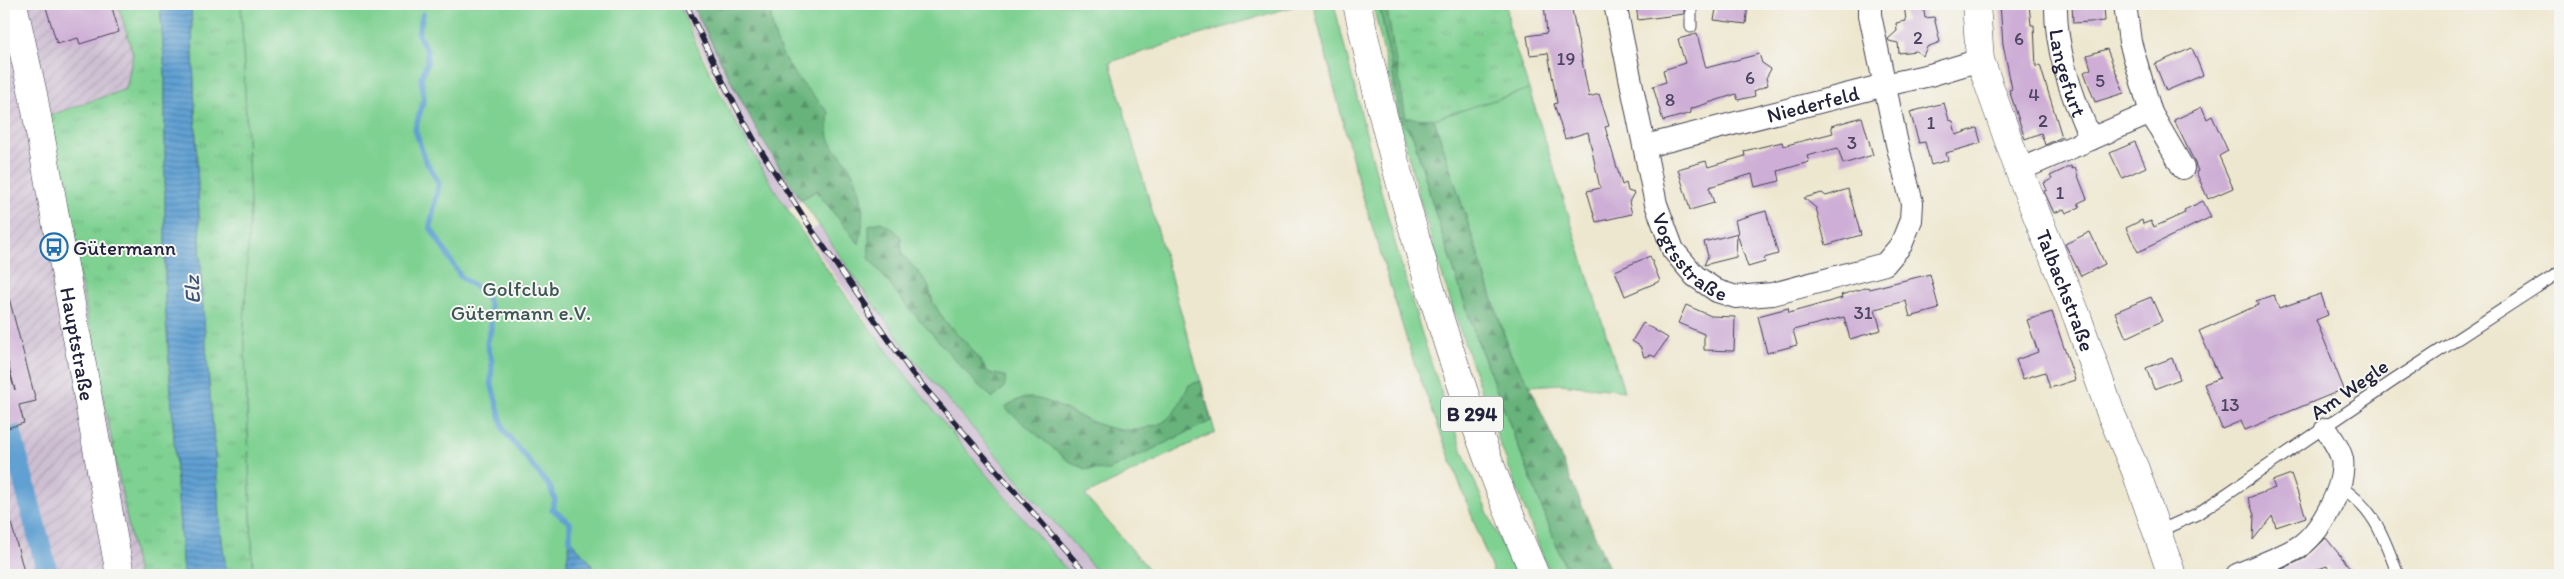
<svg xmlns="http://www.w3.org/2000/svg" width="2564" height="579" font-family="Itim,sans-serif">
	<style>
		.industrial { fill: url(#industrial-furrows) }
		.railway { fill: #cdbed2 }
		.grass { fill: #7fd192; stroke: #507a66 }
		.forest { fill: url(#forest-firs); stroke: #446a5c }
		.park { fill: url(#park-tufts); stroke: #507a66 }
		.water { fill: url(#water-rules); stroke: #416186 }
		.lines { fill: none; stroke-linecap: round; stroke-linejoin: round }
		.stream { stroke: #60a0d2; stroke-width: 5.5 }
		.canal { stroke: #60a0d2; stroke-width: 21 }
		.building { fill: #ceaed6 }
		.lane-casing { stroke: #414051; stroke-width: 13 }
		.street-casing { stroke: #414051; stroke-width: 24 }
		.secondary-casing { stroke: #414051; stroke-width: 29 }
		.highway-casing { stroke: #414051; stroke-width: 29 }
		.lane { stroke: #fff; stroke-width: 11 }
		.street { stroke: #fff; stroke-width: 22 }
		.secondary { stroke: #fff; stroke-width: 28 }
		.highway { stroke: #fff; stroke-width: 28 }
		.rail-casing { stroke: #22223b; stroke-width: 5.5 }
		.rail { stroke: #f6f6f2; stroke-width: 4; stroke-dasharray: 11; stroke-linecap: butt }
		.labels { text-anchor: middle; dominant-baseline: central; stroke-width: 4; stroke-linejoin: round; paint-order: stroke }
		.number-label { font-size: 19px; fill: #4d4562 }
		.shield { fill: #f6f6f2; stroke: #626272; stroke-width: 1 }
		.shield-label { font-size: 20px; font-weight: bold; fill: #22223b }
		.street-label { font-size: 21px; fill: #22223b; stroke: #f6f6f2 }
		.poi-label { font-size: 21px; fill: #22223b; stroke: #f6f6f2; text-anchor: start }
		.park-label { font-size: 21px; fill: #3e5755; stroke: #f6f6f2 }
		.water-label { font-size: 22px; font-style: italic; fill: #3b5477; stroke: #f6f6f2 }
	</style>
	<defs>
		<pattern id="industrial-furrows" width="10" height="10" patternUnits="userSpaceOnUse" patternTransform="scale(1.25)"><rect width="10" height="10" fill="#cdbed2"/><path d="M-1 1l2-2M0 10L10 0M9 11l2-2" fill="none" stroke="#b0a3b5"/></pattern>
		<pattern id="forest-firs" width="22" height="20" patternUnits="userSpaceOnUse" patternTransform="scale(1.25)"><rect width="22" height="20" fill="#67b37c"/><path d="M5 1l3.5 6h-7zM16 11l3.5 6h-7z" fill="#549167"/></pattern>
		<pattern id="park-tufts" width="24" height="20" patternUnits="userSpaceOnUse" patternTransform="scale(1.25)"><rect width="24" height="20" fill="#7fd192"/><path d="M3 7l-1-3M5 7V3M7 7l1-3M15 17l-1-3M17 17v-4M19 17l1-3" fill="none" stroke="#6db37f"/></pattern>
		<pattern id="water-rules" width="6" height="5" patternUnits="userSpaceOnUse" patternTransform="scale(1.25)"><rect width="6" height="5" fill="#60a0d2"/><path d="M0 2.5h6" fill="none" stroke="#4f82ac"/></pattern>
	</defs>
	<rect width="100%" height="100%" fill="#f6f6f2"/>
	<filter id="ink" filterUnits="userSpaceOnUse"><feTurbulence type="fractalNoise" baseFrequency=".02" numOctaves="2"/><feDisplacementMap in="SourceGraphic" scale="10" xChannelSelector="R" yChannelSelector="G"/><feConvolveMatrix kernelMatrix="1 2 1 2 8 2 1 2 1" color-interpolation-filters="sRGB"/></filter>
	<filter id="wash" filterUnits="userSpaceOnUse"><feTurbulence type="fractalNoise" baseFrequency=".0096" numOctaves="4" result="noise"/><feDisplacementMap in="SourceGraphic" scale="20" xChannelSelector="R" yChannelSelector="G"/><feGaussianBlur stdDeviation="1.12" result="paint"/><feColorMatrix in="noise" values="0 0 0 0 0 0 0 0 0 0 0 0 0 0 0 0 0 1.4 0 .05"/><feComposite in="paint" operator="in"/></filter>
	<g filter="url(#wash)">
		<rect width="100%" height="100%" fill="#eee7cf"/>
		<!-- industrial -->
		<polygon class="industrial" points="4,4 118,4 133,54 126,89 48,117 138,575 4,575"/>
		<!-- railway -->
		<g class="railway">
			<polygon points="679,4 692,4 733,86 781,170 801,200 788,210 748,145"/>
			<polygon points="819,226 919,366 1100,575 1071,575 905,376 805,233"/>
		</g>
		<!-- grass -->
		<g class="grass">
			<path d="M241,4H679C768,220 922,399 1071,575H253L244,325L250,206Z"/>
			<polygon points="692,4 1301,4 1110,62 1215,432 1085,495 1154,575 1100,575 919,366 864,291 781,170 733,86"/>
			<path d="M1313,4H1334C1373,162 1411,323 1472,475C1485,509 1501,542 1516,575H1494L1412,357L1357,177Z"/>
			<path d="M1373,4H1379L1402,121L1413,136L1438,222L1476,337L1568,575H1551L1545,562C1504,455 1463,348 1431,238C1408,161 1390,83 1373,4Z"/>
			<polygon points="1529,89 1624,391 1560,384 1530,386 1510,353 1434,119"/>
		</g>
		<!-- forest -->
		<g class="forest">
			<path d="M692,4H770C772,56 796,76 829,113C824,148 836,144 851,170C864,192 865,220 859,244L816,191L801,200L761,138Z"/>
			<polygon points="1379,4 1386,4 1406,118 1434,119 1510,353 1530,386 1612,575 1568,575 1476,337 1438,222 1413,136 1402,121"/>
			<path d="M881,222L893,229L901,237L902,254L927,282L933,302L944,320L970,347L989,373L1005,376C1007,387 1001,392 993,398L975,382L907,306L869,258V225Z"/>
			<path d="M1201,381L1211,421L1109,470L1085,469L1067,460L1005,408C1009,405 1014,401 1018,400C1051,386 1101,447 1152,426C1157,425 1163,423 1166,420C1177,412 1183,396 1189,385Z"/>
		</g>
		<!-- park -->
		<g class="park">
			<polygon points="118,4 160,4 165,73 165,301 183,575 138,575 48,116 126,89 133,54"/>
			<polygon points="191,4 241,4 250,206 244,325 253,575 227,575 222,541 202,297"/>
			<polygon points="1386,4 1507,4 1509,28 1529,89 1434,119 1406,118"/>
		</g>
		<!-- water -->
		<g class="water">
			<polygon points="160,4 191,4 202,297 222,541 227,575 183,575 165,301 165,73"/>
			<polygon points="570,540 587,558 598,575 567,575 567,559"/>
		</g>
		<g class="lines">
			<!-- stream -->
			<polyline class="stream" points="423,14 418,34 427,51 427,63 421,78 424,99 415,129 425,160 439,183 430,227 461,277 483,292 490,305 491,329 487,343 492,362 491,382 504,431 550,487 555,500 552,509 570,523 570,540"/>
			<!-- canal -->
			<polyline class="canal" points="4,405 48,575"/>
		</g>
		<g id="blocks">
			<!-- building -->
			<g class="building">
				<polygon points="45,4 111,4 119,32 80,44 78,38 57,44"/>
				<polygon points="1544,4 1571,4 1589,97 1599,94 1609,126 1605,127 1622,185 1626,183 1628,191 1634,193 1629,202 1632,214 1596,222 1587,191 1600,188 1588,132 1565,139 1554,104 1557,103 1548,53 1530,55 1527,36 1547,33"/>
				<polygon points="1636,4 1684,4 1684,14 1638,20"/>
				<polygon points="1717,4 1748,4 1746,24 1714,20"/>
				<polygon points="1904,4 1923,4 1925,18 1934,17 1940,42 1927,47 1923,56 1916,51 1899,53 1898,43 1889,41 1888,39 1897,31 1896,23 1906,21"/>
				<polygon points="2000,4 2029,4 2031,25 2034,25 2036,67 2040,65 2062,137 2045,145 2041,133 2025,139 2017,114 2009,90 2012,89 2003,44"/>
				<polygon points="2072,4 2104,4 2105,21 2073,23"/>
				<polygon points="1697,34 1706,68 1759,54 1762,63 1771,69 1766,78 1768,85 1754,91 1755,96 1738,100 1736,94 1690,109 1691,113 1663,121 1653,86 1666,82 1663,70 1685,63 1678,39"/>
				<polygon points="2192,48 2203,75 2166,91 2155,64"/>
				<polygon points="2107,49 2124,93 2095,102 2084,72 2091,69 2087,55"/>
				<polygon points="1944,103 1949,120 1953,121 1956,135 1977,128 1981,143 1946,153 1948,160 1931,165 1925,142 1919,143 1910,112"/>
				<polygon points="2202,107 2207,119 2212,116 2228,151 2219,156 2233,188 2208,199 2196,172 2198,171 2194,161 2174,120"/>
				<polygon points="1862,117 1873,155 1843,164 1838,148 1807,156 1809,162 1778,171 1780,181 1755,187 1752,174 1709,187 1714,203 1690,210 1678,169 1706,161 1708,167 1745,156 1744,151 1782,142 1783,146 1833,133 1831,126"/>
				<polygon points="2135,142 2146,167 2122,178 2110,153"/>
				<polygon points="2071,166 2072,169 2075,168 2087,199 2078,203 2080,207 2066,213 2064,209 2054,213 2044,191 2047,190 2044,183 2052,179 2050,176"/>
				<polygon points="1848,189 1861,235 1826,245 1816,208 1804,198 1822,193 1826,196"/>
				<polygon points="2203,201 2211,217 2138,252 2126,228 2142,220 2143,224 2151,221 2154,227 2185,213 2184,210"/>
				<polygon points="1766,211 1778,254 1764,258 1765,262 1748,267 1737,234 1736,257 1704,265 1708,256 1704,242 1738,233 1735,220"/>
				<polygon points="2090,232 2105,264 2081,276 2065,244"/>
				<polygon points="1650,256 1660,281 1625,296 1615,271"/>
				<polygon points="1930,274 1939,309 1910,317 1906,301 1875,309 1881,330 1850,339 1844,317 1793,330 1797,345 1767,353 1758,316 1788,308 1789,313 1842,298 1841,295 1868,287 1869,289"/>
				<polygon points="2321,294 2328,315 2316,320 2344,389 2245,430 2241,421 2222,429 2204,384 2220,378 2199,331 2258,305 2256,301 2274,295 2279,308"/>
				<polygon points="2151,297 2162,321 2126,338 2115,312"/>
				<polygon points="9,298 36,401 19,405 24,423 4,429 4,370 8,369 15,390 4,348 4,299"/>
				<polygon points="1686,305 1711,316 1735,317 1734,351 1704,350 1704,334 1678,323"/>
				<polygon points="2052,312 2075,380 2050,388 2045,372 2023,379 2016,360 2038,352 2027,320"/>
				<polygon points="1643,323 1668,338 1655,357 1651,355 1644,357 1640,346 1632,341"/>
				<polygon points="2172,358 2180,379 2154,389 2146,368"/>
				<polygon points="2291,474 2306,517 2276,527 2272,516 2253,540 2254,515 2248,498 2275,488 2272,481"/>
				<polygon points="9,515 25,575 4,575 4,516"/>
				<polygon points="2326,538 2356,575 2331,575 2327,566 2302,575 2270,575 2305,558"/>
			</g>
		</g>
	</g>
	<g filter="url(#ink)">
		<use href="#blocks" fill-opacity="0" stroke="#414051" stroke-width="1"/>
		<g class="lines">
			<!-- lane casing -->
			<g class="lane-casing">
				<g id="lane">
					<polyline points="1691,4 1691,27"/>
					<path d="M2339,486C2375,508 2384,538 2398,575"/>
					<polyline points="2157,532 2197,514 2393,381 2560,272"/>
				</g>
			</g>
			<!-- street casing -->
			<g class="street-casing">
				<g id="street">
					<path id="s1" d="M1615,4L1656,204L1673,250L1695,276L1717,291L1736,297L1773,294L1885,264L1901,245L1911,220L1912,203L1897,144L1870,15V4"/>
					<path id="s2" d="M2056,4C2055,49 2072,98 2091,139"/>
					<polyline points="2125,4 2130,42 2151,113"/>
					<path id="s3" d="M1646,146L1885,85L1930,75L1980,60"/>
					<polyline points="2019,170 2151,113 2183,168"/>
					<path d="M2237,575C2257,566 2278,559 2297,548C2320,534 2346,487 2342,459C2340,449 2331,437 2326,429"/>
				</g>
			</g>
			<!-- secondary casing -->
			<g class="secondary-casing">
				<g id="secondary">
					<path id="s4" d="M13,4L33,94L120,575"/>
					<path id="s5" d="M1976,4L1980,60L2019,170L2078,319L2111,414L2135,469L2172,575"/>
				</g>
			</g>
			<!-- highway casing -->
			<g class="highway-casing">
				<path id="highway" d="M1357,4C1400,199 1455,392 1535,575"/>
			</g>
			<!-- lane -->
			<use href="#lane" class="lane"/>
			<!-- street -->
			<use href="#street" class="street"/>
			<!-- secondary -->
			<use href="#secondary" class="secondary"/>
			<!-- highway -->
			<use href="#highway" class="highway"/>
			<!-- rail casing -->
			<g class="rail-casing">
				<polyline id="rail" points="686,4 727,90 756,143 812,230 912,373 1087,575"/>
			</g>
			<!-- rail -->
			<use href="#rail" class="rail"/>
		</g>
	</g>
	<!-- icons -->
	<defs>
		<g id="bus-ring" transform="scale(1.4375)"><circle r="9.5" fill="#f6f6f2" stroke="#1f6fb2" stroke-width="1.5"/><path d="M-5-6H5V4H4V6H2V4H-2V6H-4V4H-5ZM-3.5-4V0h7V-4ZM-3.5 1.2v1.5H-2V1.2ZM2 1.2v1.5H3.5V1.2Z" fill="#1f6fb2"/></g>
	</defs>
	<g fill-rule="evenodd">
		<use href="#bus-ring" x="54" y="247"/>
	</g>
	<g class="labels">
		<!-- number labels -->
		<g class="number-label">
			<text x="1918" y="37">2</text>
			<text x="2019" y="38">6</text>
			<text x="1566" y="58">19</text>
			<text x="1750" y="77">6</text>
			<text x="2100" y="80">5</text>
			<text x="2034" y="94">4</text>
			<text x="1670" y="99">8</text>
			<text x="2043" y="120">2</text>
			<text x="1931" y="122">1</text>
			<text x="1852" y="142">3</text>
			<text x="2060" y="192">1</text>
			<text x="1863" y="312">31</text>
			<text x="2230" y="404">13</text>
		</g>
		<!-- shield labels -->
		<rect class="shield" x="1441" y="396.5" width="62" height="35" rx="4"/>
		<g class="shield-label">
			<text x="1472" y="414">B 294</text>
		</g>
		<!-- street labels -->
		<g class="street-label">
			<text stroke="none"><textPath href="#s2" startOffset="70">Langefurt</textPath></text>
			<text stroke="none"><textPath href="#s3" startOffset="172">Niederfeld</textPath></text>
			<text stroke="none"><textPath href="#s1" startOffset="269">Vogtsstraße</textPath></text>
			<text stroke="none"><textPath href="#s5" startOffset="302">Talbachstraße</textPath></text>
			<text stroke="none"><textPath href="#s4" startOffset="346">Hauptstraße</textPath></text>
			<text transform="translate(2349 389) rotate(-35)">Am Wegle</text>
		</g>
		<!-- poi labels -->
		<g class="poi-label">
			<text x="73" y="247">Gütermann</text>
		</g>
		<!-- park labels -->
		<g class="park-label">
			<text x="521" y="288">Golfclub<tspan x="521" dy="24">Gütermann e.V.</tspan></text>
		</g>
		<!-- water labels -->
		<g class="water-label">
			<text transform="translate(192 290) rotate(-93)">Elz</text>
		</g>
	</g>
	<!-- margin -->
	<rect width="2564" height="579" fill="none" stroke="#f6f6f2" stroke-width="20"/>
</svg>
